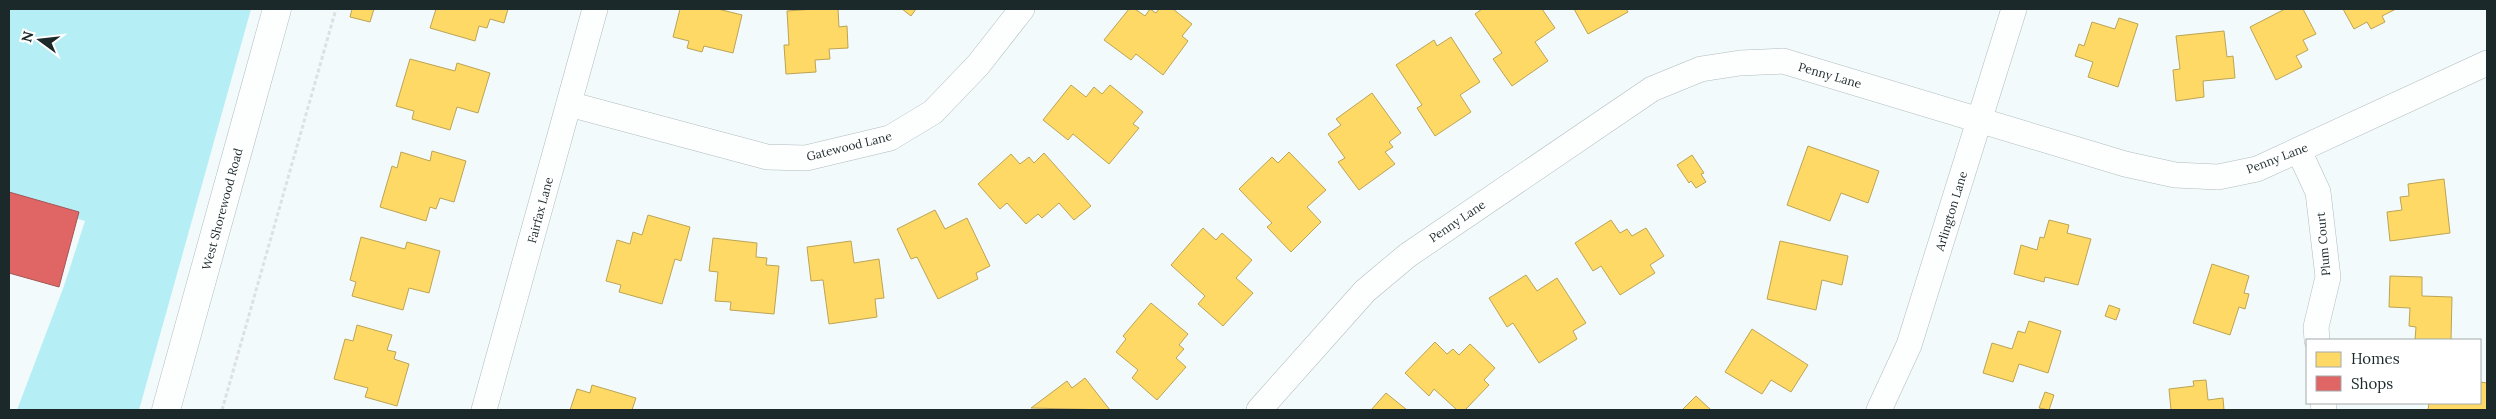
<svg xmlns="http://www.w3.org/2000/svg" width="2496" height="419" font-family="Lora,serif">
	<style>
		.green { fill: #b6eef5 }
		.homes { fill: #ffd966; stroke: #bba454 }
		.shops { fill: #e06666; stroke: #a55454 }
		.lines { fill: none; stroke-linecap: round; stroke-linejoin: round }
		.minor-casing { stroke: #b2bcbe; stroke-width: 26 }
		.secondary-casing { stroke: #b2bcbe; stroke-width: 29 }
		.path { stroke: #dee1e2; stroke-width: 3; stroke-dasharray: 4 2.5; stroke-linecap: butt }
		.minor { stroke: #fdfefe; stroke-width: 25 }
		.secondary { stroke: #fdfefe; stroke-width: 28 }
		.labels { text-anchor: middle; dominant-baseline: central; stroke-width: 5; stroke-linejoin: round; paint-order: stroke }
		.street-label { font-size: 12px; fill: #1b292b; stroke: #fff }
	</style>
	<rect width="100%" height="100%" fill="#f2fafb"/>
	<!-- green -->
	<polygon class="green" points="9,9 251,9 139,410 17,410 64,286 85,221 9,199"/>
	<!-- homes -->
	<g class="homes">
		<polygon points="352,9 374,9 370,22 350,17"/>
		<polygon points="436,9 508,9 504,23 490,19 487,28 479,26 475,41 430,28"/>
		<polygon points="680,9 718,9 742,15 733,53 704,46 702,52 687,48 689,41 673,37"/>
		<polygon points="814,9 838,9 839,27 847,26 848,48 829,49 830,59 815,60 816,72 786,74 784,45 789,45 787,11"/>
		<polygon points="902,9 916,9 911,16"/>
		<polygon points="1129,9 1135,9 1145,16 1150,9 1156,13 1159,9 1173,9 1192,24 1182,36 1188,41 1163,75 1136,54 1131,60 1104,40"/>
		<polygon points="1482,9 1542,9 1555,28 1535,42 1548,61 1512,86 1493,59 1502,53 1475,14"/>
		<polygon points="1574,9 1626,9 1628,12 1588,34"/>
		<polygon points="2285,9 2303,9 2316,34 2303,40 2308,50 2296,56 2302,67 2276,80 2250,27"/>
		<polygon points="2343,9 2396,9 2382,16 2385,22 2371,29 2367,22 2354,29"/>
		<polygon points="2119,18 2138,24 2118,87 2088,77 2093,62 2075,56 2079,44 2084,46 2092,22 2115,29"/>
		<polygon points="2224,31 2227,57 2233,56 2235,78 2203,81 2204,97 2176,101 2173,70 2180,69 2176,36"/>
		<polygon points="1451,37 1480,82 1460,95 1471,112 1435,136 1417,108 1422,105 1396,65 1434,40 1437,46"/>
		<polygon points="410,59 455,71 457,63 490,73 478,113 457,107 450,130 412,119 414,111 396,106"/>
		<polygon points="1071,85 1086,97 1094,87 1102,94 1110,85 1143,112 1133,124 1139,128 1109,164 1073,134 1068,140 1043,120"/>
		<polygon points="1372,93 1401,133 1389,142 1393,147 1385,152 1395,164 1359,190 1338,162 1345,158 1328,134 1341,125 1336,119"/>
		<polygon points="1808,146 1879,171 1868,203 1841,193 1830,221 1787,205"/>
		<polygon points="432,151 466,161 454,202 440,198 436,209 430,207 426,221 380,207 392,166 397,168 401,152 430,161"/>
		<polygon points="1289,152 1326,190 1307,207 1321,222 1291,252 1267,227 1272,223 1239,189 1272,157 1278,163"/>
		<polygon points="1044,153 1091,206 1074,220 1059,203 1042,218 1038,214 1026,224 1007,203 1000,209 978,184 1011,154 1020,164 1029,157 1034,163"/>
		<polygon points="1692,155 1704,173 1701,174 1706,182 1696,188 1691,181 1689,183 1677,165"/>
		<polygon points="2444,179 2450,233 2390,241 2387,212 2402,210 2400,197 2409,196 2408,184"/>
		<polygon points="935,210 945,229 967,218 990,266 976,273 978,279 938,299 917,257 911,259 897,229"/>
		<polygon points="648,215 690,227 681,261 675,259 662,304 619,292 621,285 606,281 617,240 630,244 633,232 642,235"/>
		<polygon points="1611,220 1620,233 1627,229 1632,236 1646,228 1664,256 1650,265 1655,273 1620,295 1601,266 1593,271 1575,243"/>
		<polygon points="2049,220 2069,225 2067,233 2091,239 2078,285 2045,277 2044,282 2014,274 2021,245 2037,250 2040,237 2044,238"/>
		<polygon points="1203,228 1216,240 1222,233 1252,260 1236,278 1253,293 1223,326 1198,304 1205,296 1171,265"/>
		<polygon points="361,237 405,249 407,242 440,251 429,293 409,288 403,310 352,296 356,282 350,280"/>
		<polygon points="713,238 757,243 756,257 767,258 766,265 779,266 774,314 730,310 731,302 715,301 718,272 709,271"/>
		<polygon points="851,241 854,263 879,259 884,298 875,299 877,317 829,324 823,280 811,281 807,247"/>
		<polygon points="1780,241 1848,256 1842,285 1822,280 1816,310 1767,299"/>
		<polygon points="2212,264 2249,276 2244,293 2249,294 2245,309 2239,307 2230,335 2193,323"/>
		<polygon points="1526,275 1537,291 1557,278 1586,323 1573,331 1577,339 1539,363 1513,323 1507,327 1489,298"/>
		<polygon points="2390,276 2422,277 2422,296 2452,297 2451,340 2415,340 2416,327 2409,326 2410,308 2389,307"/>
		<polygon points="1151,303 1188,334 1179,345 1184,349 1176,358 1186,367 1157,400 1132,378 1138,370 1116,352 1126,339 1123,336"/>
		<polygon points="2109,305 2120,309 2116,320 2105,316"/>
		<polygon points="2029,321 2061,331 2048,373 2019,364 2013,382 1983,373 1992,343 2012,349 2018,331 2025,333"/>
		<polygon points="357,325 392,335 387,350 396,352 394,359 409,364 397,406 365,397 368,388 334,379 345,339 353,341"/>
		<polygon points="1752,329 1808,365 1791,392 1771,380 1762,394 1725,372"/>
		<polygon points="1435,342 1447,354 1453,349 1459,355 1470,344 1495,368 1484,380 1489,385 1465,410 1457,410 1434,389 1429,396 1405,373"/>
		<polygon points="1085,378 1110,410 1031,408 1067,381 1072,388"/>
		<polygon points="2206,380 2208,400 2223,398 2224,410 2171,410 2169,389 2194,386 2193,381"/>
		<polygon points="2480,382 2487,383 2487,410 2428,410 2429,403 2480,403"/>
		<polygon points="592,385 636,398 632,410 570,410 577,389 590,393"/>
		<polygon points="2045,392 2054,395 2049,410 2039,408"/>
		<polygon points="1386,393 1407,410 1371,410"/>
		<polygon points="1696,396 1711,410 1682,410"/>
	</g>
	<!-- shops -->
	<polygon class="shops" points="9,192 79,212 59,287 9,273"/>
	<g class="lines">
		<!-- minor casing -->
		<g class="minor-casing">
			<g id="minor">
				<polyline points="569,104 767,157 806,158 890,138 933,112 978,65 1022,9"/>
				<polyline points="2299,151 2318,192 2328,277 2316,327 2317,340"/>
				<polyline points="2323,403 2324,410"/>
				<polyline points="484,410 595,9"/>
				<polyline points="1259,410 1365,291 1408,255 1652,89 1701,69 1740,63 1783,61 2125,164 2175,175 2218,177 2257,169 2487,63"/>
				<polyline points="1879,410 1909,345 2014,9"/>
			</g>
		</g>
		<!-- secondary casing -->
		<g class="secondary-casing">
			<polyline id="secondary" points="166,410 277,9"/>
		</g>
		<!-- path -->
		<polyline class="path" points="222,410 336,9"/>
		<!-- minor -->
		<use href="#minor" class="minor"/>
		<!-- secondary -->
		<use href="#secondary" class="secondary"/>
	</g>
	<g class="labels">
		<!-- street labels -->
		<g class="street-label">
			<text transform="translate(1830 75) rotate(16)">Penny Lane</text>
			<text transform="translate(849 146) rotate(-14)">Gatewood Lane</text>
			<text transform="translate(2277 158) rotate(-21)">Penny Lane</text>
			<text transform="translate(222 209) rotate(-75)">West Shorewood Road</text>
			<text transform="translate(540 210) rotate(-75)">Fairfax Lane</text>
			<text transform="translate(1951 211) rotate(-73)">Arlington Lane</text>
			<text transform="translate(1457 221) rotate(-34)">Penny Lane</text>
			<text transform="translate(2323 244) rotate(-95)">Plum Court</text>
		</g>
	</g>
	<!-- border -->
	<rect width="2496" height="419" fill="none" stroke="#1b292b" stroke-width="20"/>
	<!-- legend -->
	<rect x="2306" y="339" width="175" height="65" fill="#ffffff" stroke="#a4a9aa"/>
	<rect x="2316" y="352" width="25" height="15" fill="#ffd966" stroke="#a4a9aa"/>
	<text x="2351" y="364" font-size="15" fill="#1b292b">Homes</text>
	<rect x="2316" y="376" width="25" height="15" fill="#e06666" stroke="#a4a9aa"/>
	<text x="2351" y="389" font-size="15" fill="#1b292b">Shops</text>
	<!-- north arrow -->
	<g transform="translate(40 40) rotate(285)" stroke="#ffffff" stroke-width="4" paint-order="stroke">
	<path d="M0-4L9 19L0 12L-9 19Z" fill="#1b292b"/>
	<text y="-8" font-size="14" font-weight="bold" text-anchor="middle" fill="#1b292b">N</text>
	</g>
</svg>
